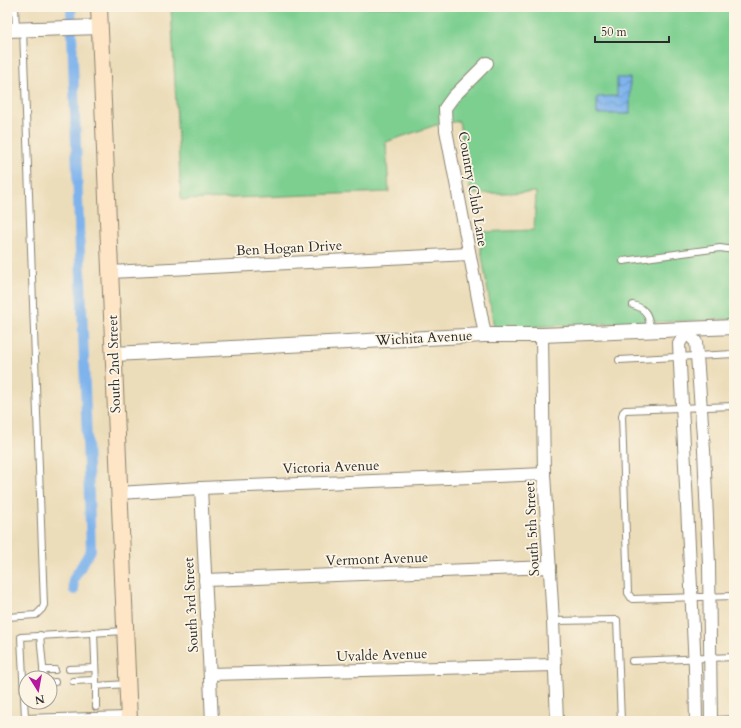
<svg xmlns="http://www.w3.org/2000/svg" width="741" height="728" font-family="Cardo,serif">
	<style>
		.green { fill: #7dcf90; stroke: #547d5e }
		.water { fill: url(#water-waves); stroke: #546f8c }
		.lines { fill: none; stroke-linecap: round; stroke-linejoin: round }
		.canal { stroke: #7eb3ec; stroke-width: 10 }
		.service-casing { stroke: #8c8472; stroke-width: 8 }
		.minor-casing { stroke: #8c8472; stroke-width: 14 }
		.tertiary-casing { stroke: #8c8472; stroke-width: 16 }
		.secondary-casing { stroke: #8c8472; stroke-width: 18 }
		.service { stroke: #fff; stroke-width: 6 }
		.minor { stroke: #fff; stroke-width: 12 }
		.tertiary { stroke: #fff; stroke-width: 14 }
		.secondary { stroke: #fde5c5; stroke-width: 16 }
		.labels { text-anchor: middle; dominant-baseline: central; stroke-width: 3.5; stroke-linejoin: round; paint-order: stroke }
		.street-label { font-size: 14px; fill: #2b2b2b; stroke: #fcf5e5 }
	</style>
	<defs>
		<pattern id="water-waves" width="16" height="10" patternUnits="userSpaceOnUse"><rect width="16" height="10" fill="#7eb3ec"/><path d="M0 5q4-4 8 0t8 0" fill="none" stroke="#6792bf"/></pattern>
	</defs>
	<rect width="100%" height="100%" fill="#fcf5e5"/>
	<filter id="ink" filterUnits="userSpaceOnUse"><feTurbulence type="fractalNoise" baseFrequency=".025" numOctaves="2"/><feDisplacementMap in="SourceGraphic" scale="8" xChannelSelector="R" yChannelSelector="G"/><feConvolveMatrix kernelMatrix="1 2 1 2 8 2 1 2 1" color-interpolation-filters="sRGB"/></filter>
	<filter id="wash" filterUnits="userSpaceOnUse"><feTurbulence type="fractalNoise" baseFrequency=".012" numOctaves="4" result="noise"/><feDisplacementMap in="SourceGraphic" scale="16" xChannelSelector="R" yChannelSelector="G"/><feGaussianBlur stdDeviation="0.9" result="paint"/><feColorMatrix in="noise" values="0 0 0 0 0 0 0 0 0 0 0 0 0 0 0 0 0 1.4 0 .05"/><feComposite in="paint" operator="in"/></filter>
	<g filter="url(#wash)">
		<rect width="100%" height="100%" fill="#ecddba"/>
		<!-- green -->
		<polygon class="green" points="171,7 734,7 734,319 494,328 478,232 534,230 536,192 471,194 459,121 436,125 386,142 389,192 181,200"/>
		<!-- water -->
		<polygon class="water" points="617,78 630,78 630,114 597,114 597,97 617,96"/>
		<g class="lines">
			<!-- canal -->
			<polyline class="canal" points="71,7 91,550 73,580 74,590"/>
		</g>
	</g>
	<g filter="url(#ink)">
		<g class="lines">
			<!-- service casing -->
			<g class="service-casing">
				<g id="service">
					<polyline points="15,7 16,30"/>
					<polyline points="623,261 720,248 734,250"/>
					<path d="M633,305C648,309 648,317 651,330"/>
					<polyline points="619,360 734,354"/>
					<polyline points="734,406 625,410 623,412 622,416 628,593 632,599 734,596"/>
					<polyline points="7,617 36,615 42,609 44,605 23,30"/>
					<polyline points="553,621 617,620 621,721"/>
					<polyline points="125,631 21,637 25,718 128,715"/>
					<polyline points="94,632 96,686 127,684"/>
					<polyline points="40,635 44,678"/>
					<polyline points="632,661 734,657"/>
					<polyline points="69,669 95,668"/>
					<polyline points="43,670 55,670"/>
					<polyline points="73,681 96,680"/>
					<polyline points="50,683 55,682"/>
					<polyline points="96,686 96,707"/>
					<polyline points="695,721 734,719"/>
				</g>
			</g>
			<!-- minor casing -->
			<g class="minor-casing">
				<g id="minor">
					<polyline points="110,272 469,254"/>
					<polyline points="485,335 446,130 445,108 453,97 487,63"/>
					<polyline points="542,335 544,474 553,621 557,721"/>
					<polyline points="201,488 212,721"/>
					<polyline points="118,493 201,488 544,474"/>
					<polyline points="205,580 550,567"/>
					<polyline points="210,674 555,665"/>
					<polyline points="696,721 695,668 679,344 686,332 696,342 704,450 709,564 711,721"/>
				</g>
			</g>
			<!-- tertiary casing -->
			<g class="tertiary-casing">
				<g id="tertiary">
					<polyline points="7,30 100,27"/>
					<polyline points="114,354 485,335 542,335 734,327"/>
				</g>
			</g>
			<!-- secondary casing -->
			<g class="secondary-casing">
				<polyline id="secondary" points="99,7 129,721"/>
			</g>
			<!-- service -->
			<use href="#service" class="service"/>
			<!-- minor -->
			<use href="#minor" class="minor"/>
			<!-- tertiary -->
			<use href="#tertiary" class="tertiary"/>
			<!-- secondary -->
			<use href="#secondary" class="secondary"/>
		</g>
	</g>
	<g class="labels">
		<!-- street labels -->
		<g class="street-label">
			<text transform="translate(473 189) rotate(80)">Country Club Lane</text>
			<text transform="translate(289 248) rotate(-3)">Ben Hogan Drive</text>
			<text transform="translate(424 338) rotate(-3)">Wichita Avenue</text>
			<text transform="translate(114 364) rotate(-92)">South 2nd Street</text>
			<text transform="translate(331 467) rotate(-2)">Victoria Avenue</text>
			<text transform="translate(532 529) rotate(-93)">South 5th Street</text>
			<text transform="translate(377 559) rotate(-2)">Vermont Avenue</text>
			<text transform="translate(191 605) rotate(-93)">South 3rd Street</text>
			<text transform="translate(382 655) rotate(-2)">Uvalde Avenue</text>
		</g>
	</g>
	<!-- margin -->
	<rect width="741" height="728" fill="none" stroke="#fcf5e5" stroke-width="24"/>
	<!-- north arrow -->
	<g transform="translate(38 690) rotate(169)"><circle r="19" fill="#fcf5e5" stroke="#a8a49b"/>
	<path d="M0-3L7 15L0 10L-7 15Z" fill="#b5179e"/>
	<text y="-6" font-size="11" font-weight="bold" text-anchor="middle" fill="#2b2b2b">N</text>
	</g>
	<!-- scale -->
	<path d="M595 36v6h74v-6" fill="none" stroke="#2b2b2b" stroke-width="2"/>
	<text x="601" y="36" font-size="12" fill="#2b2b2b" stroke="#fcf5e5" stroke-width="3" paint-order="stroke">50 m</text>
</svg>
